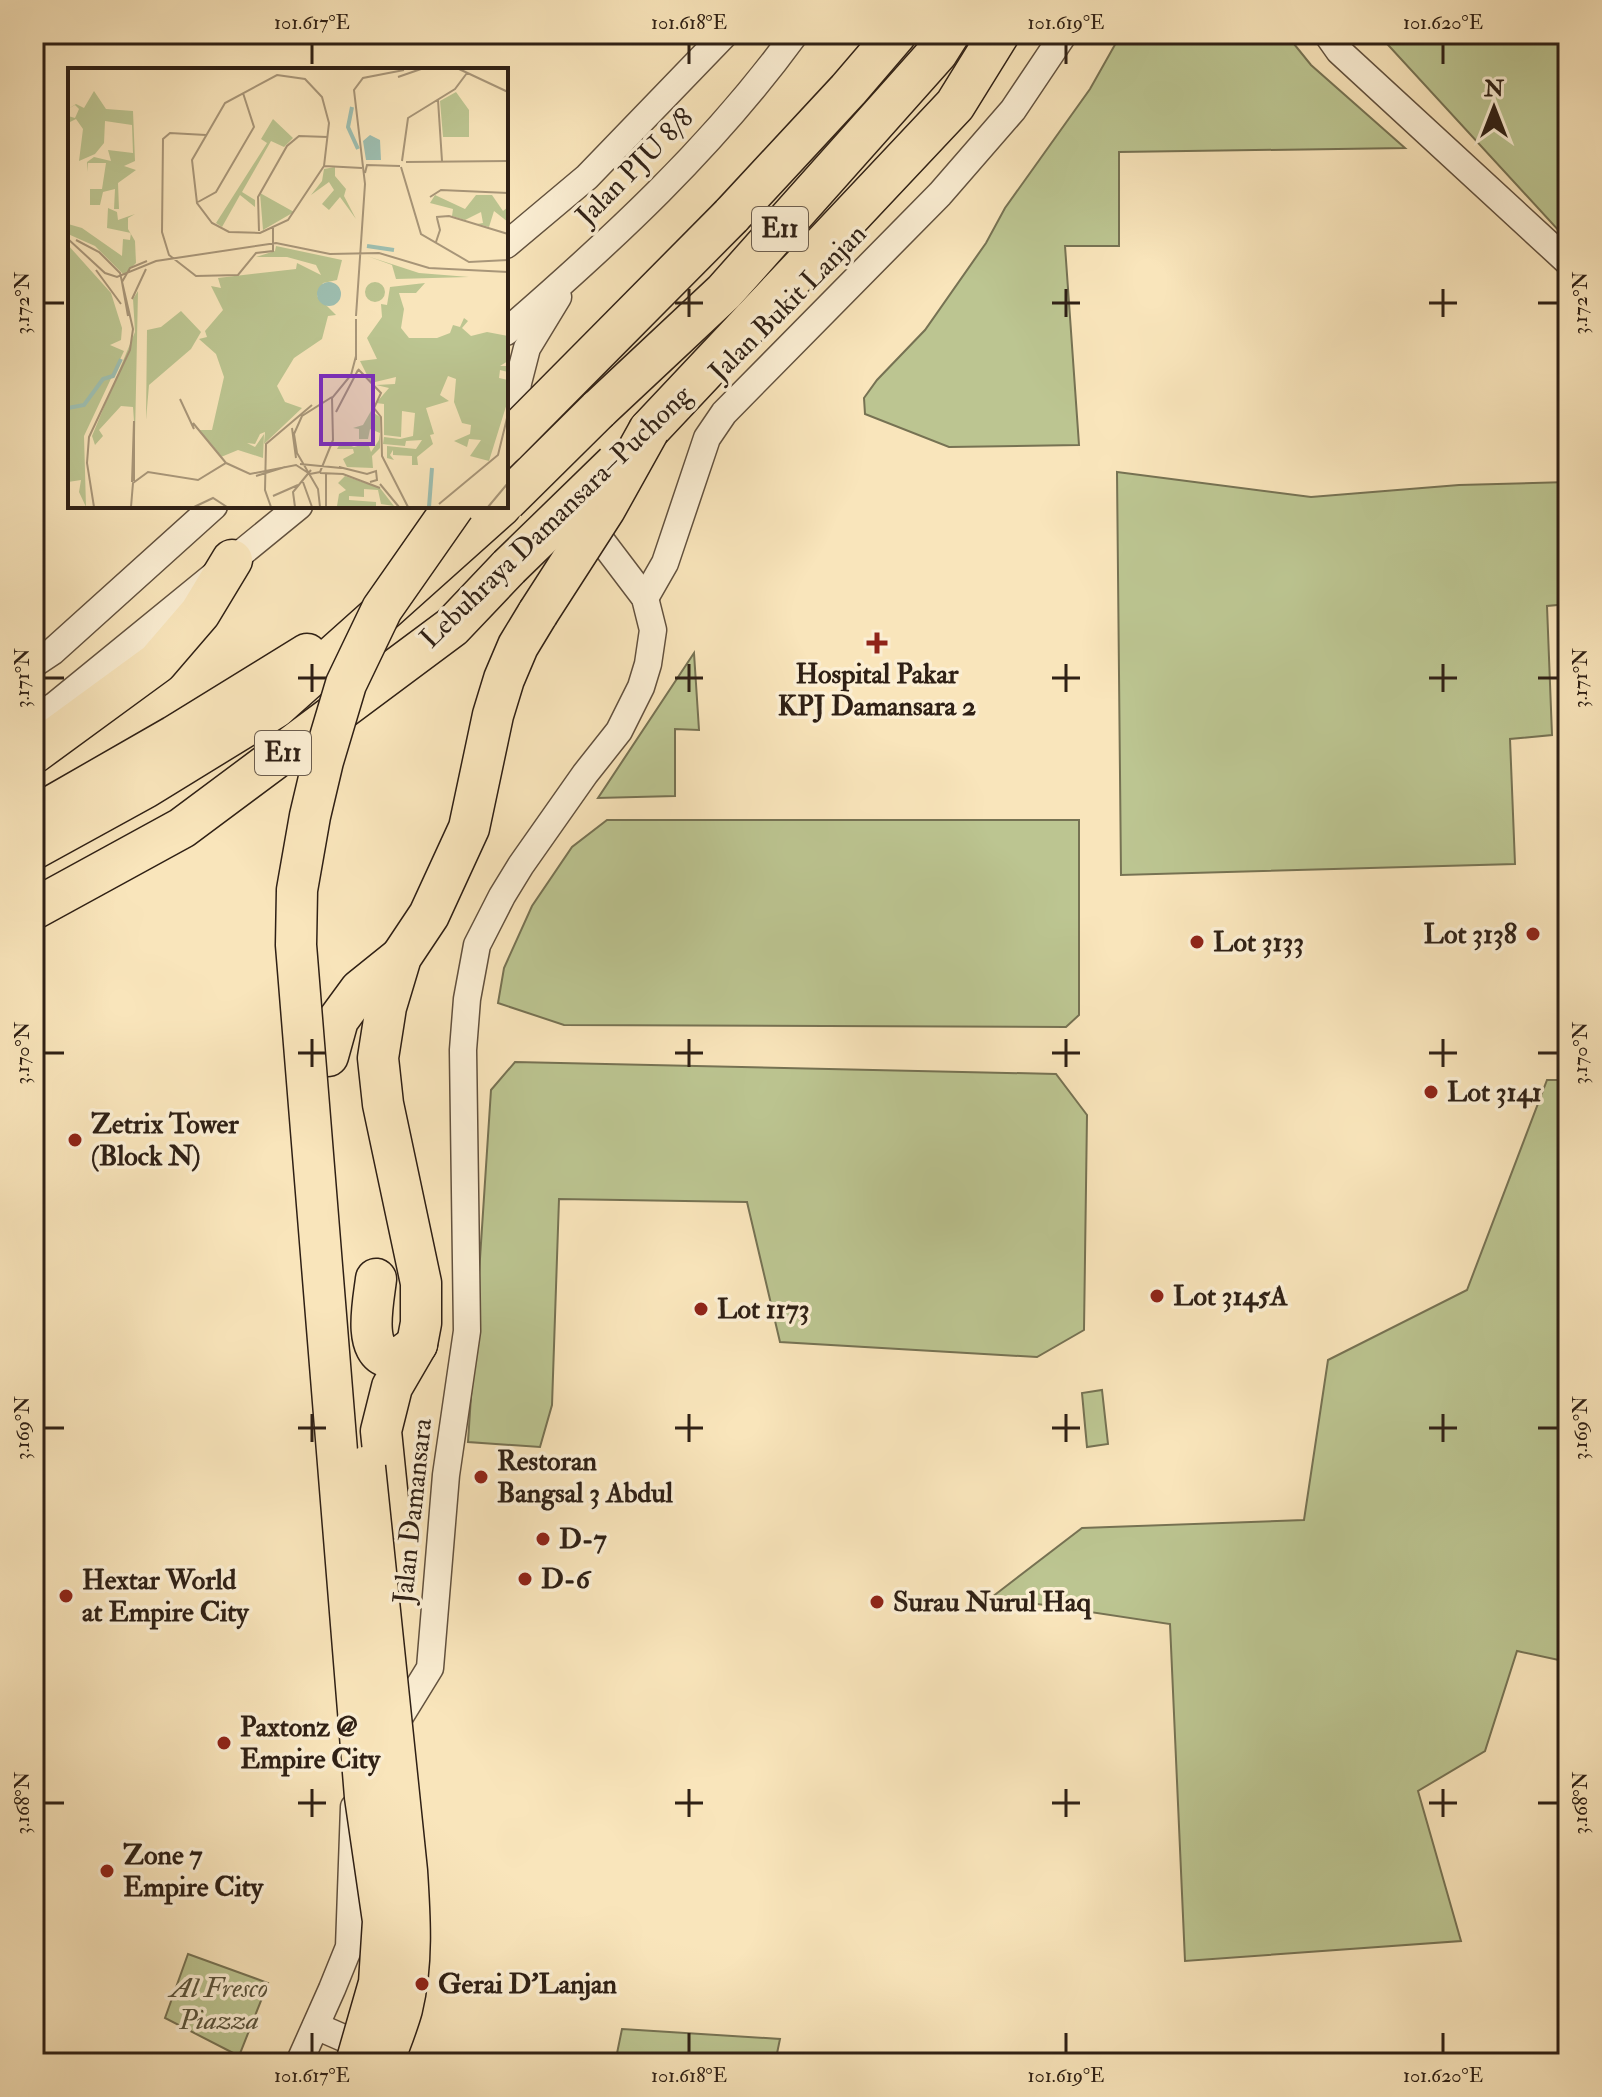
<svg xmlns="http://www.w3.org/2000/svg" width="1602" height="2097" font-family="'IM FELL Double Pica',serif">
	<style>
		.green { fill: #bcc591; stroke: #767253; stroke-width: 2 }
		.lines { fill: none; stroke-linecap: round; stroke-linejoin: round }
		.minor-casing { stroke: #62513e; stroke-width: 29 }
		.highway-casing { stroke: #2f2015; stroke-width: 43 }
		.minor { stroke: #fbeed3; stroke-width: 26 }
		.highway { stroke: #f9e5bb; stroke-width: 40 }
		.highway-bridge-casing { stroke: #2f2015; stroke-width: 43; stroke-linecap: butt }
		.highway-bridge { stroke: #f9e5bb; stroke-width: 40 }
		.ticks { fill: none; stroke: #2f2015; stroke-width: 3 }
		.poi-dot { fill: #8f2418; stroke: #fbeed3; stroke-width: 3 }
		.labels { text-anchor: middle; dominant-baseline: central; stroke-width: 7; stroke-linejoin: round; paint-order: stroke }
		.shield { fill: #fbeed3; stroke: #6c5e4e; stroke-width: 2 }
		.shield-label { font-size: 26px; font-weight: bold; fill: #2f2015 }
		.street-label { font-size: 28px; fill: #2f2015; stroke: #fbeed3 }
		.poi-label { font-size: 28px; font-weight: bold; fill: #2f2015; stroke: #fbeed3; text-anchor: start }
		.park-label { font-size: 28px; font-style: italic; fill: #59523a; stroke: #fbeed3 }
		.inset-river { fill: none; stroke: #9ebfb1; stroke-width: 4 }
		.inset-road { fill: none; stroke: #a89679; stroke-width: 2 }
		.view { fill: #7b2cbf; fill-opacity: 0.15; stroke: #7b2cbf; stroke-width: 4 }
		.inset-edge { fill: none; stroke: #2f2015; stroke-width: 4 }
		.neatline { fill: none; stroke: #2f2015; stroke-width: 3 }
		.ticks-label { font-size: 20px; text-anchor: middle; fill: #2f2015 }
	</style>
	<rect width="100%" height="100%" fill="#f9e5bb"/>
	<filter id="stains"><feTurbulence type="fractalNoise" baseFrequency=".0025" numOctaves="4"/><feColorMatrix values="0 0 0 0 .2 0 0 0 0 .09 0 0 0 0 .02 0 0 0 .5 -.17"/></filter>
	<radialGradient id="worn" r=".72"><stop offset=".6" stop-color="#630" stop-opacity="0"/><stop offset="1" stop-color="#630" stop-opacity=".3"/></radialGradient>
	<!-- green -->
	<g class="green">
		<polygon points="1121,34 1286,34 1311,65 1405,148 1119,152 1119,246 1065,246 1079,445 949,447 865,414 864,398 877,380 925,330 986,243 1005,208 1090,89"/>
		<polygon points="1378,34 1568,34 1568,231 1560,232"/>
		<polygon points="1117,472 1311,497 1459,485 1568,482 1568,604 1547,606 1552,735 1510,739 1515,864 1121,875"/>
		<polygon points="694,653 699,730 675,729 675,796 598,798"/>
		<polygon points="607,820 1079,820 1079,1015 1066,1027 564,1025 498,1003 504,968 532,906 572,847"/>
		<polygon points="515,1062 1056,1074 1087,1115 1084,1330 1037,1357 780,1342 747,1202 559,1199 552,1405 540,1447 468,1442 491,1090"/>
		<polygon points="1547,1080 1568,1080 1568,1662 1517,1651 1485,1751 1418,1791 1461,1941 1185,1961 1170,1624 992,1597 1082,1528 1304,1520 1328,1360 1467,1290"/>
		<polygon points="1102,1390 1108,1444 1087,1447 1082,1393"/>
		<polygon points="188,1954 268,1983 239,2056 165,2018"/>
		<polygon points="622,2029 780,2039 775,2063 615,2063"/>
	</g>
	<g class="lines">
		<!-- minor casing -->
		<g class="minor-casing">
			<g id="minor">
				<polyline points="1327,34 1339,51 1568,262"/>
				<polyline points="506,245 587,177 725,34"/>
				<path d="M506,332C612,240 712,148 795,34"/>
				<polyline points="512,440 518,383 527,348 558,297"/>
				<polyline points="645,598 665,563 707,438 724,413 940,194 1013,110 1064,34"/>
				<polyline points="34,664 52,652 214,506"/>
				<polyline points="34,719 54,706 299,506"/>
				<polyline points="390,1733 430,1668 446,1475 467,1331 463,1050 467,999 477,945 502,896 521,865 585,774 619,731 641,687 648,664 653,630 645,598 601,540"/>
				<polyline points="316,2026 348,2040"/>
				<polyline points="299,2063 332,1989 349,1947 354,1807"/>
			</g>
		</g>
		<!-- highway casing -->
		<g class="highway-casing">
			<g id="highway">
				<polyline points="731,216 848,90 896,34"/>
				<polyline points="598,410 724,292 937,53 949,34"/>
				<polyline points="649,430 955,105 999,34"/>
				<polyline points="34,753 157,663 200,613 232,560"/>
				<polyline points="34,811 52,806 174,736 307,654"/>
				<polyline points="34,849 145,788 275,708 501,506"/>
				<polyline points="34,909 182,828 452,627 509,567"/>
				<polyline points="328,1056 338,1020 360,990 401,957"/>
				<path d="M376,1279C374,1298 362,1351 388,1357C400,1359 408,1352 417,1344"/>
				<polyline points="390,1519 381,1431 392,1387 417,1344 421,1323 421,1283 383,1104 378,1058 386,1007 401,957 429,915 469,828 493,715 504,679 518,646 538,613"/>
			</g>
		</g>
		<!-- minor -->
		<use href="#minor" class="minor"/>
		<!-- highway -->
		<use href="#highway" class="highway"/>
		<!-- highway-bridge casing -->
		<g class="highway-bridge-casing">
			<g id="highway-bridge">
				<polyline points="506,443 731,216"/>
				<polyline points="506,501 598,410"/>
				<polyline points="509,567 615,464"/>
				<polyline points="538,613 605,509 649,430"/>
				<path d="M365,1467L407,1871C410,1917 413,1964 402,2009C397,2027 389,2046 383,2063"/>
				<polyline points="356,2063 379,1983 383,1921 365,1797 296,945 297,890 310,816 323,761 346,684 382,609 454,506"/>
			</g>
		</g>
		<!-- highway-bridge -->
		<use href="#highway-bridge" class="highway-bridge"/>
	</g>
	<!-- ticks -->
	<path class="ticks" d="M312,44V64M689,44V64M1066,44V64M1443,44V64M689,289V317M1066,289V317M1443,289V317M44,303H64M675,303H703M1052,303H1080M1429,303H1457M1538,303H1558M312,664V692M689,664V692M1066,664V692M1443,664V692M44,678H64M298,678H326M675,678H703M1052,678H1080M1429,678H1457M1538,678H1558M312,1039V1067M689,1039V1067M1066,1039V1067M1443,1039V1067M44,1053H64M298,1053H326M675,1053H703M1052,1053H1080M1429,1053H1457M1538,1053H1558M312,1414V1442M689,1414V1442M1066,1414V1442M1443,1414V1442M44,1428H64M298,1428H326M675,1428H703M1052,1428H1080M1429,1428H1457M1538,1428H1558M312,1789V1817M689,1789V1817M1066,1789V1817M1443,1789V1817M44,1803H64M298,1803H326M675,1803H703M1052,1803H1080M1429,1803H1457M1538,1803H1558M312,2033V2053M689,2033V2053M1066,2033V2053M1443,2033V2053"/>
	<!-- markers -->
	<g class="poi-dot">
		<path d="M873 631h8v8h8v8h-8v8h-8v-8h-8v-8h8z"/>
		<circle cx="1533" cy="934" r="8"/>
		<circle cx="1197" cy="942" r="8"/>
		<circle cx="1431" cy="1092" r="8"/>
		<circle cx="75" cy="1140" r="8"/>
		<circle cx="1157" cy="1296" r="8"/>
		<circle cx="701" cy="1309" r="8"/>
		<circle cx="481" cy="1477" r="8"/>
		<circle cx="543" cy="1539" r="8"/>
		<circle cx="525" cy="1579" r="8"/>
		<circle cx="66" cy="1596" r="8"/>
		<circle cx="877" cy="1602" r="8"/>
		<circle cx="224" cy="1743" r="8"/>
		<circle cx="107" cy="1871" r="8"/>
		<circle cx="422" cy="1984" r="8"/>
	</g>
	<g class="labels">
		<!-- shield labels -->
		<g class="shield">
			<rect x="752" y="207" width="56" height="44" rx="6"/>
			<rect x="255" y="731" width="56" height="44" rx="6"/>
		</g>
		<g class="shield-label">
			<text x="780" y="229">E11</text>
			<text x="283" y="753">E11</text>
		</g>
		<!-- street labels -->
		<g class="street-label">
			<text transform="translate(635 167) rotate(-45)">Jalan PJU 8/8</text>
			<text transform="translate(788 303) rotate(-45)">Jalan Bukit Lanjan</text>
			<text transform="translate(556 517) rotate(-44)">Lebuhraya Damansara–Puchong</text>
			<text transform="translate(413 1511) rotate(-84)">Jalan Damansara</text>
		</g>
		<!-- poi labels -->
		<g class="poi-label">
			<text x="877" y="674" text-anchor="middle">Hospital Pakar<tspan x="877" dy="32">KPJ Damansara 2</tspan></text>
			<text x="1517" y="934" text-anchor="end">Lot 3138</text>
			<text x="1213" y="942">Lot 3133</text>
			<text x="1447" y="1092">Lot 3141</text>
			<text x="91" y="1124">Zetrix Tower<tspan x="91" dy="32">(Block N)</tspan></text>
			<text x="1173" y="1296">Lot 3145A</text>
			<text x="717" y="1309">Lot 1173</text>
			<text x="497" y="1461">Restoran<tspan x="497" dy="32">Bangsal 3 Abdul</tspan></text>
			<text x="559" y="1539">D-7</text>
			<text x="541" y="1579">D-6</text>
			<text x="82" y="1580">Hextar World<tspan x="82" dy="32">at Empire City</tspan></text>
			<text x="893" y="1602">Surau Nurul Haq</text>
			<text x="240" y="1727">Paxtonz @<tspan x="240" dy="32">Empire City</tspan></text>
			<text x="123" y="1855">Zone 7<tspan x="123" dy="32">Empire City</tspan></text>
			<text x="438" y="1984">Gerai D’Lanjan</text>
		</g>
		<!-- park labels -->
		<g class="park-label">
			<text x="219" y="1988">Al Fresco<tspan x="219" dy="32">Piazza</tspan></text>
		</g>
	</g>
	<!-- overview -->
	<g transform="translate(68 68)">
		<rect width="440" height="440" fill="#f9e5bb"/>
		<path d="M26,23L38,41L65,43L67,93L56,98L68,102L50,115L51,141H46L47,121L35,124L32,137H22V121H34L38,95H20V104L19,94L26,89L43,93L40,82L65,85L64,57L37,53L36,75L27,86L11,93L15,61L8,51L0,55V48L7,50L11,41L7,37L0,41L8,36L16,40ZM388,24L401,42V69H375L372,33ZM205,51L225,70L216,79L203,73L174,124L187,132V139L172,127L154,159L148,155L199,75L193,71ZM267,99V108L278,121L276,128L288,151L272,129L261,142L254,136L266,122L261,114L243,127L254,113L256,101ZM192,125L226,144L195,162ZM367,127L397,141L408,127H424L435,143L440,139V154L426,143L421,159L409,156L415,155L413,144L397,152L384,148L385,141L362,135ZM40,140L49,144L50,152L67,146L60,150V161L67,173L68,195L56,207L27,178L0,166V156L14,160L54,188L55,171L62,172L63,165L39,160ZM0,177L43,225L54,260L53,272L42,277L56,283L16,368L18,439L11,424L13,412L0,414ZM208,178L274,192L269,212L255,215L249,228L268,247L260,248L254,271L226,290L209,318L217,334L234,340L196,376L197,364L192,366L187,376L179,375L187,379L196,366L195,390L170,382L153,389L130,362H144L156,309L148,286L131,271L139,269L137,263L155,242L143,218L153,220L150,210L228,201L229,195L253,207L248,197L219,189H188L207,183ZM299,188L351,205L401,209L328,211L324,197ZM297 224a10 10 0 1 1 20 0a10 10 0 1 1-20 0ZM357,215L348,225H331L336,241L333,260L341,270H369L382,265L385,257L392,259L396,250L400,253L394,260L403,268L419,264L440,268V293L432,298H440V304L432,302L431,310L440,312V332L421,393L402,388L413,372L401,371L399,379L386,373L402,366L403,357L394,355L386,334L388,311L380,308L372,327L381,333L358,340L366,366L362,367L365,376L349,389L350,397H344V388L325,387V382L322,387L326,392L319,390V378L348,381L354,372L338,373L337,378L315,376L316,369L332,371L345,368L347,345L334,343L333,369L316,367V336L308,335L321,320L308,317L327,316L328,309L303,315L292,293L309,291L299,270L314,249L313,236L319,237L322,219ZM70,223L67,368L65,339L53,338L31,362L35,368L27,377L24,368L67,264L65,231ZM113,243L133,264L123,281L81,317L78,352L79,262L93,259ZM303,343L312,349V380L304,388L305,400L279,399L275,391L286,385L285,381H269L273,374L286,379L300,375L303,384L311,372L312,365L302,361L300,371H291V361L285,360L295,357ZM277,408L312,420L326,438L313,436L310,422L296,421V429L281,428V432L308,434V439L269,438L271,426L278,422L270,415Z" fill="#bcc591"/>
		<path d="M302,67L312,72L313,92H298L295,73ZM249 226a12 12 0 1 1 24 0a12 12 0 1 1-24 0Z" fill="#9ebfb1"/>
		<path class="inset-river" d="M284,39L280,59L290,81M299,178L326,182M0,340L16,337L35,311L45,308L53,291M361,439L364,400"/>
		<path class="inset-road" d="M391,1L440,24M209,7L237,11L254,29L261,55L256,98L220,152L192,165L161,164L144,155L129,135L124,92L157,35ZM330,9L353,1M370,32L374,93M138,67L102,65L95,71L94,164L101,187L128,208L170,207L188,185L205,183V160M334,93L340,50L387,21L399,5M338,94L440,93M256,98L294,100M333,99L353,166L401,194L440,192M297,105L299,97L332,98M362,129L373,122L440,125M130,134L148,124L186,59L175,25M368,149L381,148L440,166M191,163L190,129L219,78L231,68L260,69M0,171L37,205L49,209L88,193L208,175L262,186L311,185L361,200L440,204M8,172L31,184L52,205L65,261L62,282L21,369L19,395L26,439M368,174L372,162L369,150M28,202L53,236M64,231L78,201M60,248L54,214L62,200L79,193M288,248L297,116L286,22L295,10L336,2M288,251V292M290,301L313,325L306,340L313,349L314,388L340,439M112,331L126,361M268,344L290,302M125,355L158,395M224,360L228,390M232,396L273,400M271,399L299,406L308,403L309,412L302,414M252,405L275,406L312,420M188,408L217,399M64,414L66,353V413M235,414L244,439M312,416L331,439M205,428L230,417M371,436L430,387L440,346M63,439L65,415L80,404L130,412L158,395L182,406L228,397L242,406L252,404L265,372L264,330L283,307L288,288M126,439L145,430L159,439M203,439L197,422L198,376L244,337M227,439L225,424L243,402M252,439L250,421L229,385L226,366L234,348L264,329M258,439V405M420,439L440,415"/>
		<path class="view" d="M253,308H305V376H253Z"/>
		<rect width="440" height="440" class="inset-edge"/>
	</g>
	<!-- margin -->
	<rect width="1602" height="2097" fill="none" stroke="#f9e5bb" stroke-width="88"/>
	<!-- north arrow -->
	<g transform="translate(1494 108)" stroke="#fbeed3" stroke-width="6" paint-order="stroke">
	<path d="M0-6L14 30L0 20L-14 30Z" fill="#2f2015"/>
	<text y="-12" font-size="22" font-weight="bold" text-anchor="middle" fill="#2f2015">N</text>
	</g>
	<rect x="44" y="44" width="1514" height="2009" class="neatline"/>
	<g class="ticks-label">
		<text x="312" y="29">101.617°E</text>
		<text x="689" y="29">101.618°E</text>
		<text x="1066" y="29">101.619°E</text>
		<text x="1443" y="29">101.620°E</text>
		<text transform="translate(22 303) rotate(-90)" y="7">3.172°N</text>
		<text transform="translate(1580 303) rotate(-90)" y="7">3.172°N</text>
		<text transform="translate(22 678) rotate(-90)" y="7">3.171°N</text>
		<text transform="translate(1580 678) rotate(-90)" y="7">3.171°N</text>
		<text transform="translate(22 1053) rotate(-90)" y="7">3.170°N</text>
		<text transform="translate(1580 1053) rotate(-90)" y="7">3.170°N</text>
		<text transform="translate(22 1428) rotate(-90)" y="7">3.169°N</text>
		<text transform="translate(1580 1428) rotate(-90)" y="7">3.169°N</text>
		<text transform="translate(22 1803) rotate(-90)" y="7">3.168°N</text>
		<text transform="translate(1580 1803) rotate(-90)" y="7">3.168°N</text>
		<text x="312" y="2082">101.617°E</text>
		<text x="689" y="2082">101.618°E</text>
		<text x="1066" y="2082">101.619°E</text>
		<text x="1443" y="2082">101.620°E</text>
	</g>
	<rect width="100%" height="100%" filter="url(#stains)"/>
	<rect width="100%" height="100%" fill="url(#worn)"/>
</svg>
